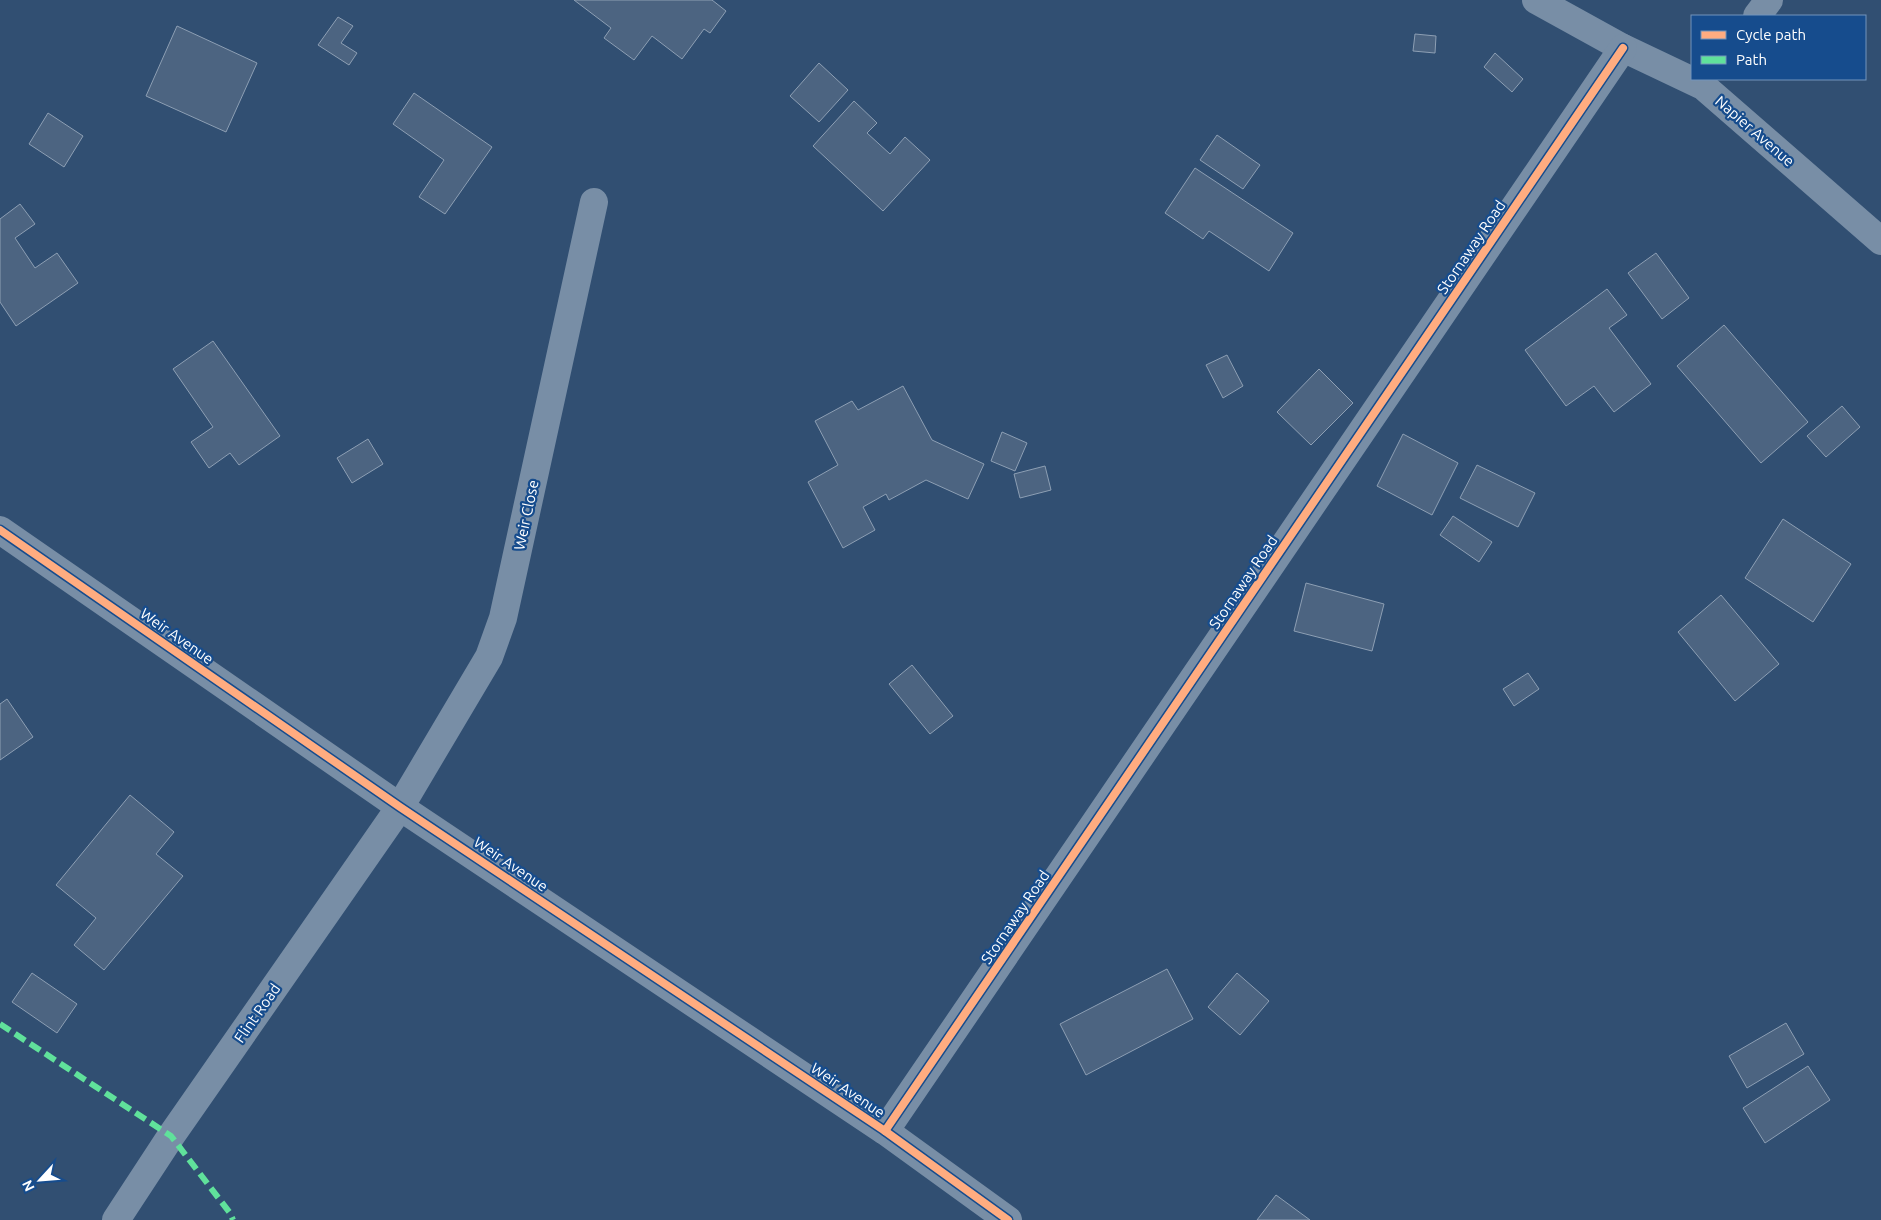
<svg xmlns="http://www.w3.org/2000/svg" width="1881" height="1220" font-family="Ubuntu,sans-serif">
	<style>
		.building { fill: #4c6481; stroke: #8d9fb4 }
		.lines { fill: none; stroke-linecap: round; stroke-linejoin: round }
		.minor { stroke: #788ea6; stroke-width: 28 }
		.quiet { stroke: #60e19b; stroke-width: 6; stroke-dasharray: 12 6; stroke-linecap: butt }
		.cycleway-casing { stroke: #164c8d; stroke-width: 11 }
		.cycleway { stroke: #ffac80; stroke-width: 8 }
		.labels { text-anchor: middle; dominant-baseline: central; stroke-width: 4.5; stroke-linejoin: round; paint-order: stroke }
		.street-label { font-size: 15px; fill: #fff; stroke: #164c8d }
	</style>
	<rect width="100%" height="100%" fill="#314f72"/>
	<!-- building -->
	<g class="building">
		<polygon points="574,0 712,0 726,11 710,33 704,29 682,59 652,36 634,60 604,38 611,28"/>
		<polygon points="338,17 353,26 341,43 357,53 349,65 318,45"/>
		<polygon points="177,26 257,63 226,132 146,96"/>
		<polygon points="1415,34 1436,36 1435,53 1413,51"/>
		<polygon points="1495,53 1523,79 1512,92 1484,67"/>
		<polygon points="819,63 848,90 819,122 790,96"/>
		<polygon points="414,93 492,147 445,214 419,197 444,160 393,124"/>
		<polygon points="854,101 877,123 867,133 890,154 905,137 930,160 883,211 813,146"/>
		<polygon points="48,113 83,136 64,167 29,144"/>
		<polygon points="1217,135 1260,165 1243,189 1200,160"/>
		<polygon points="1195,168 1293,233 1269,271 1209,231 1203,239 1165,213"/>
		<polygon points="20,204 35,224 15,238 35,268 57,253 78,283 16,326 0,302 0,219"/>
		<polygon points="1656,253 1689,298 1662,319 1628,273"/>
		<polygon points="1607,289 1627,315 1609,328 1651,384 1614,412 1594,386 1566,406 1525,350"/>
		<polygon points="1724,325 1808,422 1761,463 1677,366"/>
		<polygon points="213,341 280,436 239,465 230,453 209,468 191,442 213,427 173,369"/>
		<polygon points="1227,355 1243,386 1223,398 1206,365"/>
		<polygon points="1319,369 1353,403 1311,445 1277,412"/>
		<polygon points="903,386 932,440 984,464 968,499 926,480 889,500 886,494 863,507 875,530 843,548 808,482 838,465 815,421 852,401 858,410"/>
		<polygon points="1842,406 1860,427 1826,457 1807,436"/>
		<polygon points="1002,432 1027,443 1015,471 991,461"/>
		<polygon points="1403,434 1458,463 1432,515 1377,486"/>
		<polygon points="368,439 383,464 352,483 337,458"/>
		<polygon points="1477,465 1535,493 1518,527 1460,498"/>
		<polygon points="1045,466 1051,490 1020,498 1014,474"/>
		<polygon points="1453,516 1492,542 1479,562 1440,535"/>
		<polygon points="1783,519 1851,564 1813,622 1745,578"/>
		<polygon points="1306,583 1384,604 1372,651 1294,631"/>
		<polygon points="1721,595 1779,664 1735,701 1678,632"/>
		<polygon points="912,665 953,716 930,734 889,684"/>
		<polygon points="1528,673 1539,689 1514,706 1503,689"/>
		<polygon points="7,699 33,737 0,760 0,704"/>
		<polygon points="130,795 174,832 156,854 183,876 104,970 74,945 96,918 56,885"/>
		<polygon points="1167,969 1193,1019 1086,1075 1060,1024"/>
		<polygon points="32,973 77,1004 57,1033 12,1002"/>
		<polygon points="1237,973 1269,1001 1240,1035 1208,1007"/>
		<polygon points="1786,1023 1804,1054 1747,1088 1729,1056"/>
		<polygon points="1808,1066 1830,1100 1765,1143 1743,1108"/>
		<polygon points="1276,1195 1310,1220 1257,1220"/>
	</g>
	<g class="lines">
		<!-- minor -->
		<g class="minor">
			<polyline points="1536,0 1623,48 1703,86 1881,241"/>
			<polyline points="1757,16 1769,0"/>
			<polyline points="0,530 400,807 885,1131 1008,1220"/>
			<polyline points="885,1131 1623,48"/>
			<polyline points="116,1220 171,1136 400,807 489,657 503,618 594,202"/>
		</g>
		<!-- quiet -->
		<polyline class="quiet" points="0,1024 171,1136 230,1213 233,1220"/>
		<!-- cycleway casing -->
		<g class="cycleway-casing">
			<g id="cycleway">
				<polyline points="0,530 400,807 885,1131 1008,1220"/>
				<polyline points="885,1131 1623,48"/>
			</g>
		</g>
		<!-- cycleway -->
		<use href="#cycleway" class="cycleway"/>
	</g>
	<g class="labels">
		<!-- street labels -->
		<g class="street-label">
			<text transform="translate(1755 131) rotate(41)">Napier Avenue</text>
			<text transform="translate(1471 247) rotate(-56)">Stornaway Road</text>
			<text transform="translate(526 515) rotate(-78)">Weir Close</text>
			<text transform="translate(1243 582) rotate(-56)">Stornaway Road</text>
			<text transform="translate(177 636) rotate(35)">Weir Avenue</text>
			<text transform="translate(511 864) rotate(34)">Weir Avenue</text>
			<text transform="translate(1015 917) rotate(-56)">Stornaway Road</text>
			<text transform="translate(257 1013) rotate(-55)">Flint Road</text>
			<text transform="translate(848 1090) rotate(34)">Weir Avenue</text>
		</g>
	</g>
	<!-- legend -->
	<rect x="1691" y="15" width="175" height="65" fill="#164c8d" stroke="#7394bb"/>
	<rect x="1701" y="31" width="25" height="8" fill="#ffac80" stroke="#7394bb"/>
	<text x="1736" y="40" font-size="15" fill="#ffffff">Cycle path</text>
	<rect x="1701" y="56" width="25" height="8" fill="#60e19b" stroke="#7394bb"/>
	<text x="1736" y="65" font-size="15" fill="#ffffff">Path</text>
	<!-- north arrow -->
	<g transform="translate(40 1180) rotate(244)" stroke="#164c8d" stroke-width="4" paint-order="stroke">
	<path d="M0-4L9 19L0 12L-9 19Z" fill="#ffffff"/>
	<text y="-8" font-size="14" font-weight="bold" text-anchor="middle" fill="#ffffff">N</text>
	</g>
</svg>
